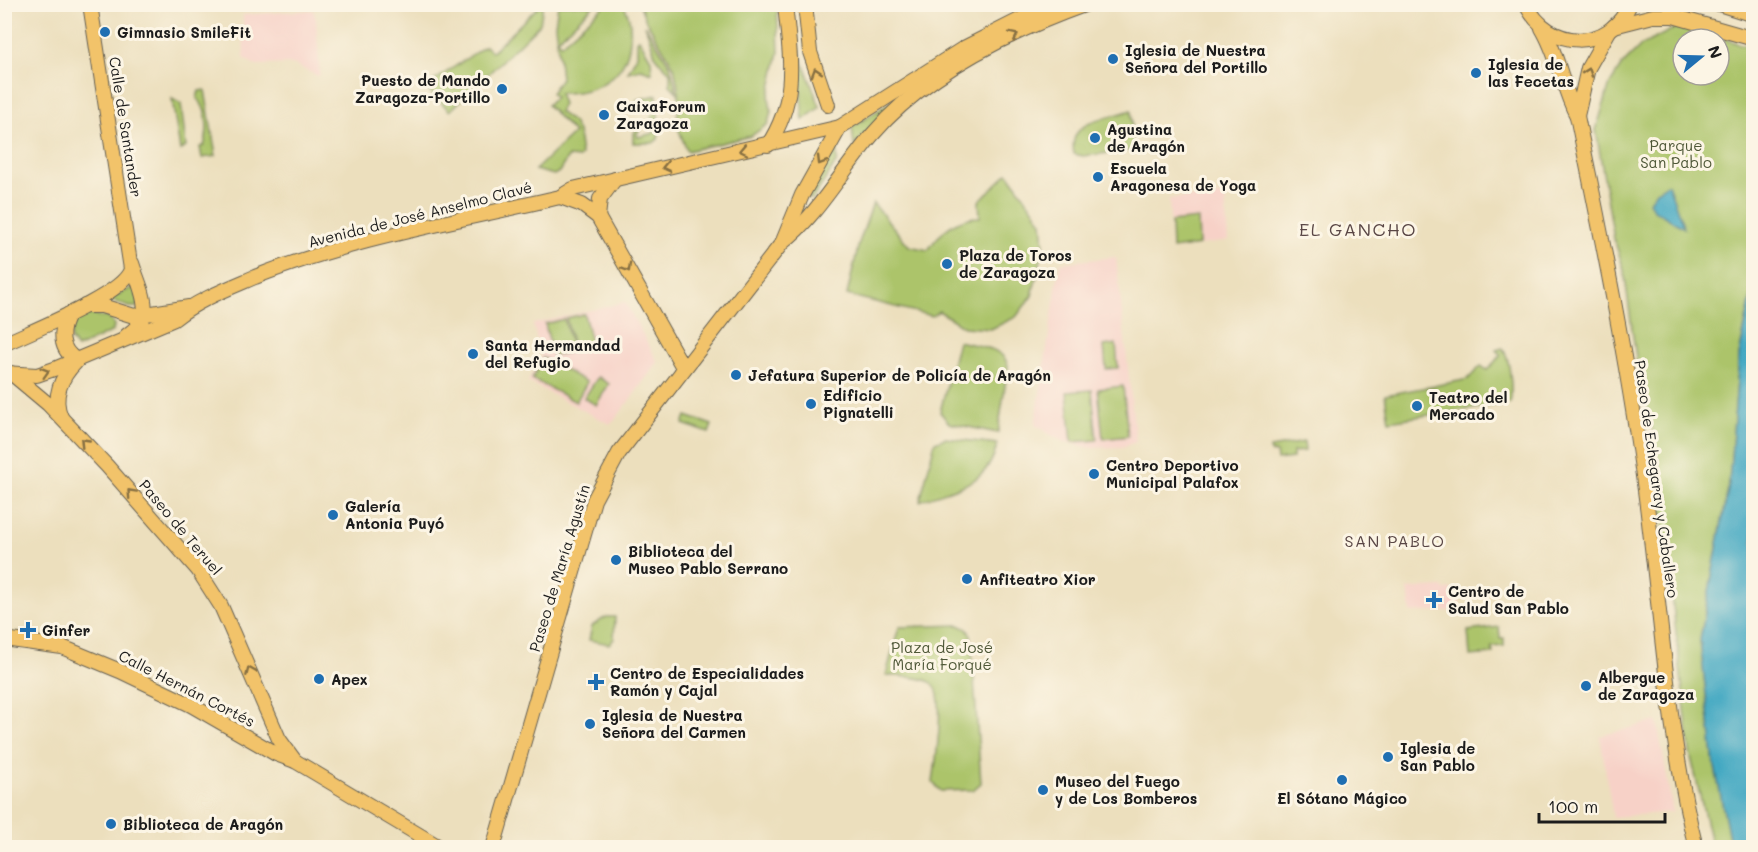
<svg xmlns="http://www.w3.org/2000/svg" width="1758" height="852" font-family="Mali,sans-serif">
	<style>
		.built { fill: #f7d1c7 }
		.green { fill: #acc46a; stroke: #647043; stroke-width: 1.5; fill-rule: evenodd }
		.water { fill: #42a8c2; stroke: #2f626f; stroke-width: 1.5 }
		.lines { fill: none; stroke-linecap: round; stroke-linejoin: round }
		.major-casing { stroke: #656054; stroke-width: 16 }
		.major { stroke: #f2c36a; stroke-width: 14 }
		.oneway { stroke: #877043 }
		.poi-dot { fill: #1f6fb2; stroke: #fcf5e5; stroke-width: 2 }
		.labels { text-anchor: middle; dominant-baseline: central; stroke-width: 6; stroke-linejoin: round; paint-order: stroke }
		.poi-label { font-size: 15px; font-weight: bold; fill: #1c1c1c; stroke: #fcf5e5; text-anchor: start }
		.street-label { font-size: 15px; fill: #1c1c1c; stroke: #fcf5e5 }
		.park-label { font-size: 15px; fill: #4e5737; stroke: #fcf5e5 }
		.neighbourhood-label { font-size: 16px; letter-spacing: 1.5px; fill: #5a4746; stroke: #fcf5e5 }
		.quarter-label { font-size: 18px; letter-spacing: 1.5px; fill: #5a4746; stroke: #fcf5e5 }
	</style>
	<rect width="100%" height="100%" fill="#fcf5e5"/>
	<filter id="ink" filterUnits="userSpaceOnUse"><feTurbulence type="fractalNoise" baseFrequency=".0167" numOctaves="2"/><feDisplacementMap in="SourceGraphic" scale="12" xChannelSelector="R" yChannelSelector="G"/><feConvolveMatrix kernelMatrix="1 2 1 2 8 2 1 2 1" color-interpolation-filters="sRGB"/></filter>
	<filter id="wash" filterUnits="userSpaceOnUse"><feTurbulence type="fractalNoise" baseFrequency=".008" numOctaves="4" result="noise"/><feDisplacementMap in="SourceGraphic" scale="24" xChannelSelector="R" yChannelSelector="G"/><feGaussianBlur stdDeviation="1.35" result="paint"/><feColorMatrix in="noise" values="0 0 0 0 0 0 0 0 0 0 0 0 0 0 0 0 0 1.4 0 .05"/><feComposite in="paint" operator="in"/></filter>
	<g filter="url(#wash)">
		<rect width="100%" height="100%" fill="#ecdfbd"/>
		<!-- built -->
		<g class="built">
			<polygon points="313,10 316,19 320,74 318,76 293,64 255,65 244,58 243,15"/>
			<polygon points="1225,195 1228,241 1172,249 1169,199"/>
			<polygon points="1116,257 1136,442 1122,447 1091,448 1062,441 1044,431 1044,428 1035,426 1060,263"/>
			<polygon points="625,302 658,362 614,421 610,424 528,382 541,356 533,324"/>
			<polygon points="1443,587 1444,590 1458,589 1461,610 1411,613 1408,589"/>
			<polygon points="1657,721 1673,812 1613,817 1600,736"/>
		</g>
		<!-- green -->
		<g class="green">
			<polygon points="540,5 543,5 540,24 450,111 425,87 485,46 492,52"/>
			<path d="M558,5H594L558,39L561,44L605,5H623C630,14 631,28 630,40C627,78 594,94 559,93L563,104L559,112L573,122L578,132L581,155L579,158L568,157L559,172L554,175L535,170L574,133L547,105L555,97L551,93L561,78L555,25Z"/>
			<polygon points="640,5 777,5 779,52 769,97 771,111 768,124 751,136 687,151 677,125 679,92 674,67 645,19"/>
			<polygon points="645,25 670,65 677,92 670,85 670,72 656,58"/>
			<path d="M1677,27L1691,28L1753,48V288L1739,355L1729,484L1700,640L1713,757L1731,847H1712L1690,753L1653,433L1638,372L1624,270L1614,239L1596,130L1610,84L1622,65L1642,45ZM1683,39H1719V75H1683Z"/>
			<polygon points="639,39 651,59 652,73 641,69 628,72 637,55 637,40"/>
			<polygon points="797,46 820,107 803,120"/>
			<path d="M205,90L216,156L202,158L200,147L204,146C209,131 208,109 197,98L199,91Z"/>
			<path d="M657,95C655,112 662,122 658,139L653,143H633V134L639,126L641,128L637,134L638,137L654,133L657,127L655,120L651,118L655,110L651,103L636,100Z"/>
			<polygon points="901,96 854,146 852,127"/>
			<polygon points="172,99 181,104 186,147 180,150"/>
			<path d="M1131,110L1134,150L1083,156L1074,154C1067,118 1108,120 1131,110Z"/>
			<polygon points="837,145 837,161 812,200 808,198 819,174"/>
			<path d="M1008,173L1042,222L1044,247L1032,296L1016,317L991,329L964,327L939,311L932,316L847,295L859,243L873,203L909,246L928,250C941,231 956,217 980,217L979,201Z"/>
			<polygon points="1198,219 1199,245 1172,249 1171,222"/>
			<polygon points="134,287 139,301 137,307 129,307 108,299"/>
			<polygon points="88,314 109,318 114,325 113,331 77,348 71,340 72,327 78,317"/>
			<polygon points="584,314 591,342 573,347 566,318"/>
			<polygon points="564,319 573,351 553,356 545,324"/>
			<path d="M958,341C975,346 1004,346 1008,366L998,433L949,423L940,412Z"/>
			<polygon points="1116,344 1118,368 1106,369 1104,346"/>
			<path d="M1502,348C1510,355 1513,393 1510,403L1389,421L1385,395L1459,381L1468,379L1481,366L1487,370L1501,355L1496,350Z"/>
			<polygon points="543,358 587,382 576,402 532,379"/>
			<polygon points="598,377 609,384 596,405 584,398"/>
			<polygon points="1123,386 1128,436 1103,439 1098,389"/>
			<polygon points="1092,390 1097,440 1072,442 1067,392"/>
			<polygon points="686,416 712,425 709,433 683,424"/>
			<path d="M945,438L997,444C989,486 955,487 920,501L935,442Z"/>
			<polygon points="1304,442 1305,451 1293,452 1293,458 1277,460 1276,453 1271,453 1270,448"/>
			<polygon points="606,617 615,617 614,639 609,644 589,640 592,626"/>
			<path d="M959,625L967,629L971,635L981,783L973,790L941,791L933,783C935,765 947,693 932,683C921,676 899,677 886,675L899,627Z"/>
			<polygon points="1499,627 1500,638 1504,638 1504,646 1492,647 1493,654 1470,656 1468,631"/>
		</g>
		<!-- water -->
		<g class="water">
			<polygon points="1668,184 1684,228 1654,210 1649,202 1656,191"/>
			<polygon points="1753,288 1754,847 1731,848 1713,757 1700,640 1729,484 1739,355"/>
		</g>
	</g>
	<g filter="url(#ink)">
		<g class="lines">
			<!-- major casing -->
			<g class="major-casing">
				<g id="major">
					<polyline points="805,4 810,52 828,105"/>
					<path d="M1526,4C1548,50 1609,53 1630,4"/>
					<polyline points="1719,4 1754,15"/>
					<polyline points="1614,26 1653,16 1673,16 1754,39"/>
					<path d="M1542,28C1559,56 1562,88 1577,116C1602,238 1627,360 1644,483C1661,605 1666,728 1696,848"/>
					<polyline points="1577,116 1588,68 1609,31"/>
					<path d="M768,145C799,98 790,57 785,4"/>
					<polyline points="560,197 582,205 598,217 684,369"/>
					<polyline points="598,217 600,199 615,179"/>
					<polyline points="783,241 802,195 840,127 964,48 1051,4"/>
					<polyline points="85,306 102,306 134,316 189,307"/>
					<path d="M69,314C59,330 59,350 77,360"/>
					<path d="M126,336C158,315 141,293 132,263"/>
					<path d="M4,344C31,331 124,295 131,269L90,4"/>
					<path d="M4,373L37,375L57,368L174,319C198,300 227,289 255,277C353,238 458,221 560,197L573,189L840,127"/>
					<polyline points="11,373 48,404 107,466 198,570 221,606 279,739 295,761"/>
					<path d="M61,417C52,397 61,377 76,362"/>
					<polyline points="4,639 62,647 120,671 191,705 276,754 295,761 441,848"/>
					<path d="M493,848L594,500L619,453L782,243C819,214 842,170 873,134C925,73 1012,31 1087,4"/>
				</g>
			</g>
			<!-- major -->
			<use href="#major" class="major"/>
		</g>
		<!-- one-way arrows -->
		<defs><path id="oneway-chevron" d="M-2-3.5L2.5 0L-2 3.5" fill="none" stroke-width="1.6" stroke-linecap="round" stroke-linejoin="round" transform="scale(1.5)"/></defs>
		<g class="oneway">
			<use href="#oneway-chevron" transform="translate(1014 36) rotate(-26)"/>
			<use href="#oneway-chevron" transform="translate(816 72) rotate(-107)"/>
			<use href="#oneway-chevron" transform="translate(1588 72) rotate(-71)"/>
			<use href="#oneway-chevron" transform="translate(743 150) rotate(168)"/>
			<use href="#oneway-chevron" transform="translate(821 161) rotate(121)"/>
			<use href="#oneway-chevron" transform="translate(666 167) rotate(167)"/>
			<use href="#oneway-chevron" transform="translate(627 268) rotate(60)"/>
			<use href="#oneway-chevron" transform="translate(45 372) rotate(-17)"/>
			<use href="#oneway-chevron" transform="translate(84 442) rotate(-134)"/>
			<use href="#oneway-chevron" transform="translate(131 493) rotate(-133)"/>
			<use href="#oneway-chevron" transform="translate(250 671) rotate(-113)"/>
		</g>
	</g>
	<!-- markers -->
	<g class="poi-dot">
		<circle cx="105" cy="32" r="6"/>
		<circle cx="1113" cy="59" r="6"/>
		<circle cx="1476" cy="73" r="6"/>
		<circle cx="502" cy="89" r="6"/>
		<circle cx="604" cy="115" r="6"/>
		<circle cx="1095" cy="138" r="6"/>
		<circle cx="1098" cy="177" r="6"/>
		<circle cx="947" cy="264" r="6"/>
		<circle cx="473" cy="354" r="6"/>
		<circle cx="736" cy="375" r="6"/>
		<circle cx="811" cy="404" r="6"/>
		<circle cx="1417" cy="406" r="6"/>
		<circle cx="1094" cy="474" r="6"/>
		<circle cx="333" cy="515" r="6"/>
		<circle cx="616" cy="560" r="6"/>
		<circle cx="967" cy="579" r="6"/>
		<path d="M1431 591h6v6h6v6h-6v6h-6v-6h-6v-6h6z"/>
		<path d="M25 621h6v6h6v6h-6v6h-6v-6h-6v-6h6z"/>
		<circle cx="319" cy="679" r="6"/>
		<path d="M593 673h6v6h6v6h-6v6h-6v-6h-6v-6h6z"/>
		<circle cx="1586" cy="686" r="6"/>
		<circle cx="590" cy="724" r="6"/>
		<circle cx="1388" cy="757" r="6"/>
		<circle cx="1342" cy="780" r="6"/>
		<circle cx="1043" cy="790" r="6"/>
		<circle cx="111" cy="824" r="6"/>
	</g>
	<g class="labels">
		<!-- poi labels -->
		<g class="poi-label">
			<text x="117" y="32">Gimnasio SmileFit</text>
			<text x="1125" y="50">Iglesia de Nuestra<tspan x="1125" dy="17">Señora del Portillo</tspan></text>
			<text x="1488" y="64">Iglesia de<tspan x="1488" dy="17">las Fecetas</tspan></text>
			<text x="490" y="80" text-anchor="end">Puesto de Mando<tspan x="490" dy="17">Zaragoza-Portillo</tspan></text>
			<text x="616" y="106">CaixaForum<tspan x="616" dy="17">Zaragoza</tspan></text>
			<text x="1107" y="129">Agustina<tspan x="1107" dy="17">de Aragón</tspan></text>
			<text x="1110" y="168">Escuela<tspan x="1110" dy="17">Aragonesa de Yoga</tspan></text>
			<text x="959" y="255">Plaza de Toros<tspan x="959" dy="17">de Zaragoza</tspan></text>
			<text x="485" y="345">Santa Hermandad<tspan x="485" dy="17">del Refugio</tspan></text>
			<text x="748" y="375">Jefatura Superior de Policía de Aragón</text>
			<text x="823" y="395">Edificio<tspan x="823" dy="17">Pignatelli</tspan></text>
			<text x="1429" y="397">Teatro del<tspan x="1429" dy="17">Mercado</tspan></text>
			<text x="1106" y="465">Centro Deportivo<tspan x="1106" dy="17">Municipal Palafox</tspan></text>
			<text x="345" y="506">Galería<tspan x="345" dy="17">Antonia Puyó</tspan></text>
			<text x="628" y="551">Biblioteca del<tspan x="628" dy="17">Museo Pablo Serrano</tspan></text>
			<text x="979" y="579">Anfiteatro Xior</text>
			<text x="1448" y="591">Centro de<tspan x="1448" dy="17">Salud San Pablo</tspan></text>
			<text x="42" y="630">Ginfer</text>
			<text x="610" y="673">Centro de Especialidades<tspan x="610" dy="17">Ramón y Cajal</tspan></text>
			<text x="1598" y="677">Albergue<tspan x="1598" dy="17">de Zaragoza</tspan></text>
			<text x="331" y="679">Apex</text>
			<text x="602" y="715">Iglesia de Nuestra<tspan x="602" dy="17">Señora del Carmen</tspan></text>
			<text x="1400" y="748">Iglesia de<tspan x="1400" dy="17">San Pablo</tspan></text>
			<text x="1055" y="781">Museo del Fuego<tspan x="1055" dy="17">y de Los Bomberos</tspan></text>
			<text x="1342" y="798" text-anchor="middle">El Sótano Mágico</text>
			<text x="123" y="824">Biblioteca de Aragón</text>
		</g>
		<!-- street labels -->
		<g class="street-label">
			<text transform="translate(126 127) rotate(81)">Calle de Santander</text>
			<text transform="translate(420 214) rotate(-14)">Avenida de José Anselmo Clavé</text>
			<text transform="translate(1657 479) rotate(82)">Paseo de Echegaray y Caballero</text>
			<text transform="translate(181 527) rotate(50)">Paseo de Teruel</text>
			<text transform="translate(559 568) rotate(-73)">Paseo de María Agustín</text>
			<text transform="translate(187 688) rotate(27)">Calle Hernán Cortés</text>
		</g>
		<!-- park labels -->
		<g class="park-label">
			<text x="1676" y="145">Parque<tspan x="1676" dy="17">San Pablo</tspan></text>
			<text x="942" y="647">Plaza de José<tspan x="942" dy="17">María Forqué</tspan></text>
		</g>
		<!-- neighbourhood labels -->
		<g class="neighbourhood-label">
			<text x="1395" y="540">SAN PABLO</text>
		</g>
		<!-- quarter labels -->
		<g class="quarter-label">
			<text x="1358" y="229">EL GANCHO</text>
		</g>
	</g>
	<!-- margin -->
	<rect width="1758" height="852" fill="none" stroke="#fcf5e5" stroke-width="24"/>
	<!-- north arrow -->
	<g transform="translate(1701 57) rotate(71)"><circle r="28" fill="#fcf5e5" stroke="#a29e95" stroke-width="1.5"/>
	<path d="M0-4.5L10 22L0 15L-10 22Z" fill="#1f6fb2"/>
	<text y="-9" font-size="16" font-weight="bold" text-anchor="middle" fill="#1c1c1c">N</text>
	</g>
	<!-- scale -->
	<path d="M1539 813v9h126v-9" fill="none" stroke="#1c1c1c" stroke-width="3"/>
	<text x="1548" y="813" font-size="18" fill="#1c1c1c" stroke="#fcf5e5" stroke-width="4.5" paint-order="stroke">100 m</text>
</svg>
